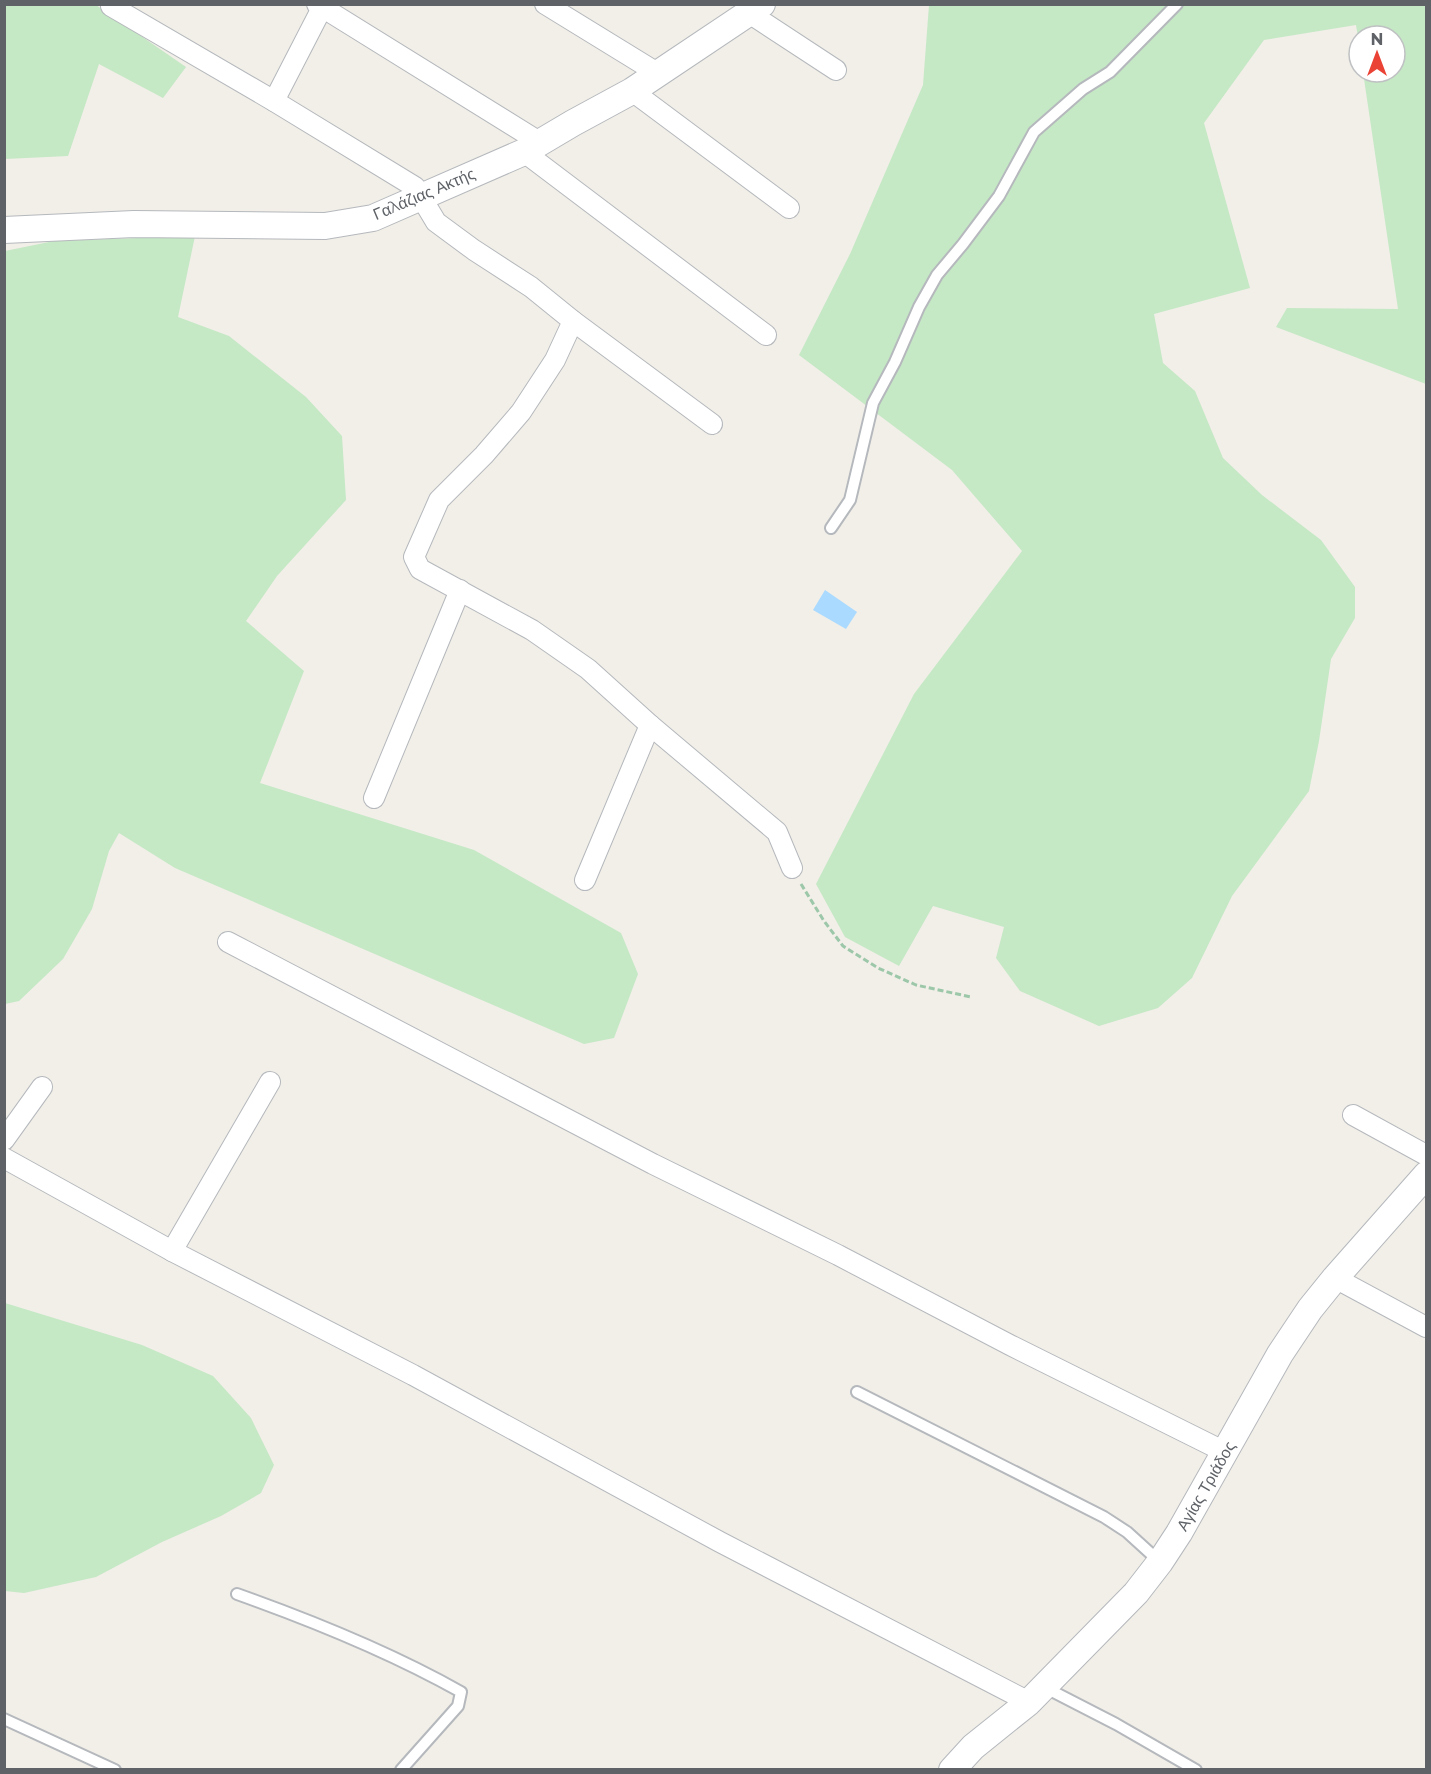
<svg xmlns="http://www.w3.org/2000/svg" width="1431" height="1774" font-family="Montserrat,sans-serif">
	<style>
		.green { fill: #c5e8c5 }
		.water { fill: #aadaff }
		.lines { fill: none; stroke-linecap: round; stroke-linejoin: round }
		.service-casing { stroke: #b5b8bc; stroke-width: 14 }
		.minor-casing { stroke: #b5b8bc; stroke-width: 22 }
		.tertiary-casing { stroke: #b5b8bc; stroke-width: 28 }
		.path { stroke: #9cc7a9; stroke-width: 3; stroke-dasharray: 6 3; stroke-linecap: butt }
		.service { stroke: #fff; stroke-width: 10 }
		.minor { stroke: #fff; stroke-width: 20 }
		.tertiary { stroke: #fff; stroke-width: 26 }
		.labels { text-anchor: middle; dominant-baseline: central; stroke-width: 4.5; stroke-linejoin: round; paint-order: stroke }
		.street-label { font-size: 16px; fill: #5f6368; stroke: #fff }
	</style>
	<rect width="100%" height="100%" fill="#f1efe8"/>
	<!-- green -->
	<g class="green">
		<polygon points="5,5 96,5 186,67 163,98 99,64 68,156 5,159"/>
		<polygon points="929,5 1426,5 1426,384 1276,327 1287,308 1398,309 1363,72 1395,72 1395,36 1359,36 1359,43 1356,25 1264,40 1204,123 1250,288 1154,314 1163,363 1195,391 1223,458 1262,495 1321,540 1355,587 1355,618 1331,659 1319,741 1309,791 1232,896 1192,978 1158,1008 1099,1026 1020,991 996,958 1004,927 933,906 899,966 845,937 816,884 914,694 1022,551 952,470 799,355 850,254 923,85"/>
		<polygon points="195,236 178,317 229,336 306,397 342,436 346,500 277,576 246,621 304,671 260,783 474,850 621,933 638,974 614,1038 584,1044 175,868 119,833 109,851 92,909 63,959 19,1001 5,1004 5,251 54,241"/>
		<polygon points="5,1303 142,1345 213,1376 251,1418 274,1465 261,1493 221,1516 162,1542 96,1577 24,1593 5,1591"/>
	</g>
	<!-- water -->
	<polygon class="water" points="825,590 857,612 846,629 813,610"/>
	<g class="lines">
		<!-- service casing -->
		<g class="service-casing">
			<g id="service">
				<polyline points="831,528 850,500 873,403 895,362 919,307 937,275 963,244 999,196 1034,132 1083,89 1110,72 1177,4"/>
				<polyline points="857,1392 1104,1517 1127,1532 1160,1562"/>
				<path d="M237,1594C313,1621 390,1652 461,1692L458,1706L401,1770"/>
				<polyline points="1044,1687 1116,1724 1196,1770"/>
				<polyline points="4,1719 115,1770"/>
			</g>
		</g>
		<!-- minor casing -->
		<g class="minor-casing">
			<g id="minor">
				<polyline points="317,4 541,143"/>
				<polyline points="545,4 659,74"/>
				<polyline points="111,6 274,101 415,187 436,222 474,250 531,287 573,321 555,360 521,412 484,455 439,500 414,557 420,569 532,630 588,669 650,725 777,832 792,868"/>
				<polyline points="749,13 836,70"/>
				<polyline points="632,91 789,208"/>
				<polyline points="274,101 324,4"/>
				<polyline points="524,152 766,335"/>
				<polyline points="573,321 712,424"/>
				<polyline points="374,798 460,590"/>
				<polyline points="585,880 650,725"/>
				<polyline points="228,942 653,1164 838,1255 1010,1345 1225,1452"/>
				<polyline points="1353,1115 1426,1155"/>
				<polyline points="4,1140 42,1087"/>
				<polyline points="4,1158 172,1251 413,1375 720,1542 1029,1702"/>
				<polyline points="172,1251 270,1082"/>
				<polyline points="1335,1278 1426,1327"/>
			</g>
		</g>
		<!-- tertiary casing -->
		<g class="tertiary-casing">
			<g id="tertiary">
				<polyline points="4,230 134,224 325,226 373,218 524,152 573,123 632,91 762,4"/>
				<polyline points="952,1770 973,1747 1029,1702 1136,1593 1160,1562 1179,1533 1280,1354 1310,1309 1335,1278 1426,1175"/>
			</g>
		</g>
		<!-- path -->
		<polyline class="path" points="801,884 824,921 843,946 878,968 916,985 971,997"/>
		<!-- service -->
		<use href="#service" class="service"/>
		<!-- minor -->
		<use href="#minor" class="minor"/>
		<!-- tertiary -->
		<use href="#tertiary" class="tertiary"/>
	</g>
	<g class="labels">
		<!-- street labels -->
		<g class="street-label">
			<text transform="translate(424 194) rotate(-23)">Γαλάζιας Ακτής</text>
			<text transform="translate(1206 1486) rotate(-60)">Αγίας Τριάδος</text>
		</g>
	</g>
	<!-- border -->
	<rect width="1431" height="1774" fill="none" stroke="#5f6368" stroke-width="12"/>
	<!-- north arrow -->
	<g transform="translate(1377 54)"><circle r="28" fill="#ffffff" stroke="#bfc1c3" stroke-width="1.5"/>
	<path d="M0-4.5L10 22L0 15L-10 22Z" fill="#ea4335"/>
	<text y="-9" font-size="16" font-weight="bold" text-anchor="middle" fill="#5f6368">N</text>
	</g>
</svg>
